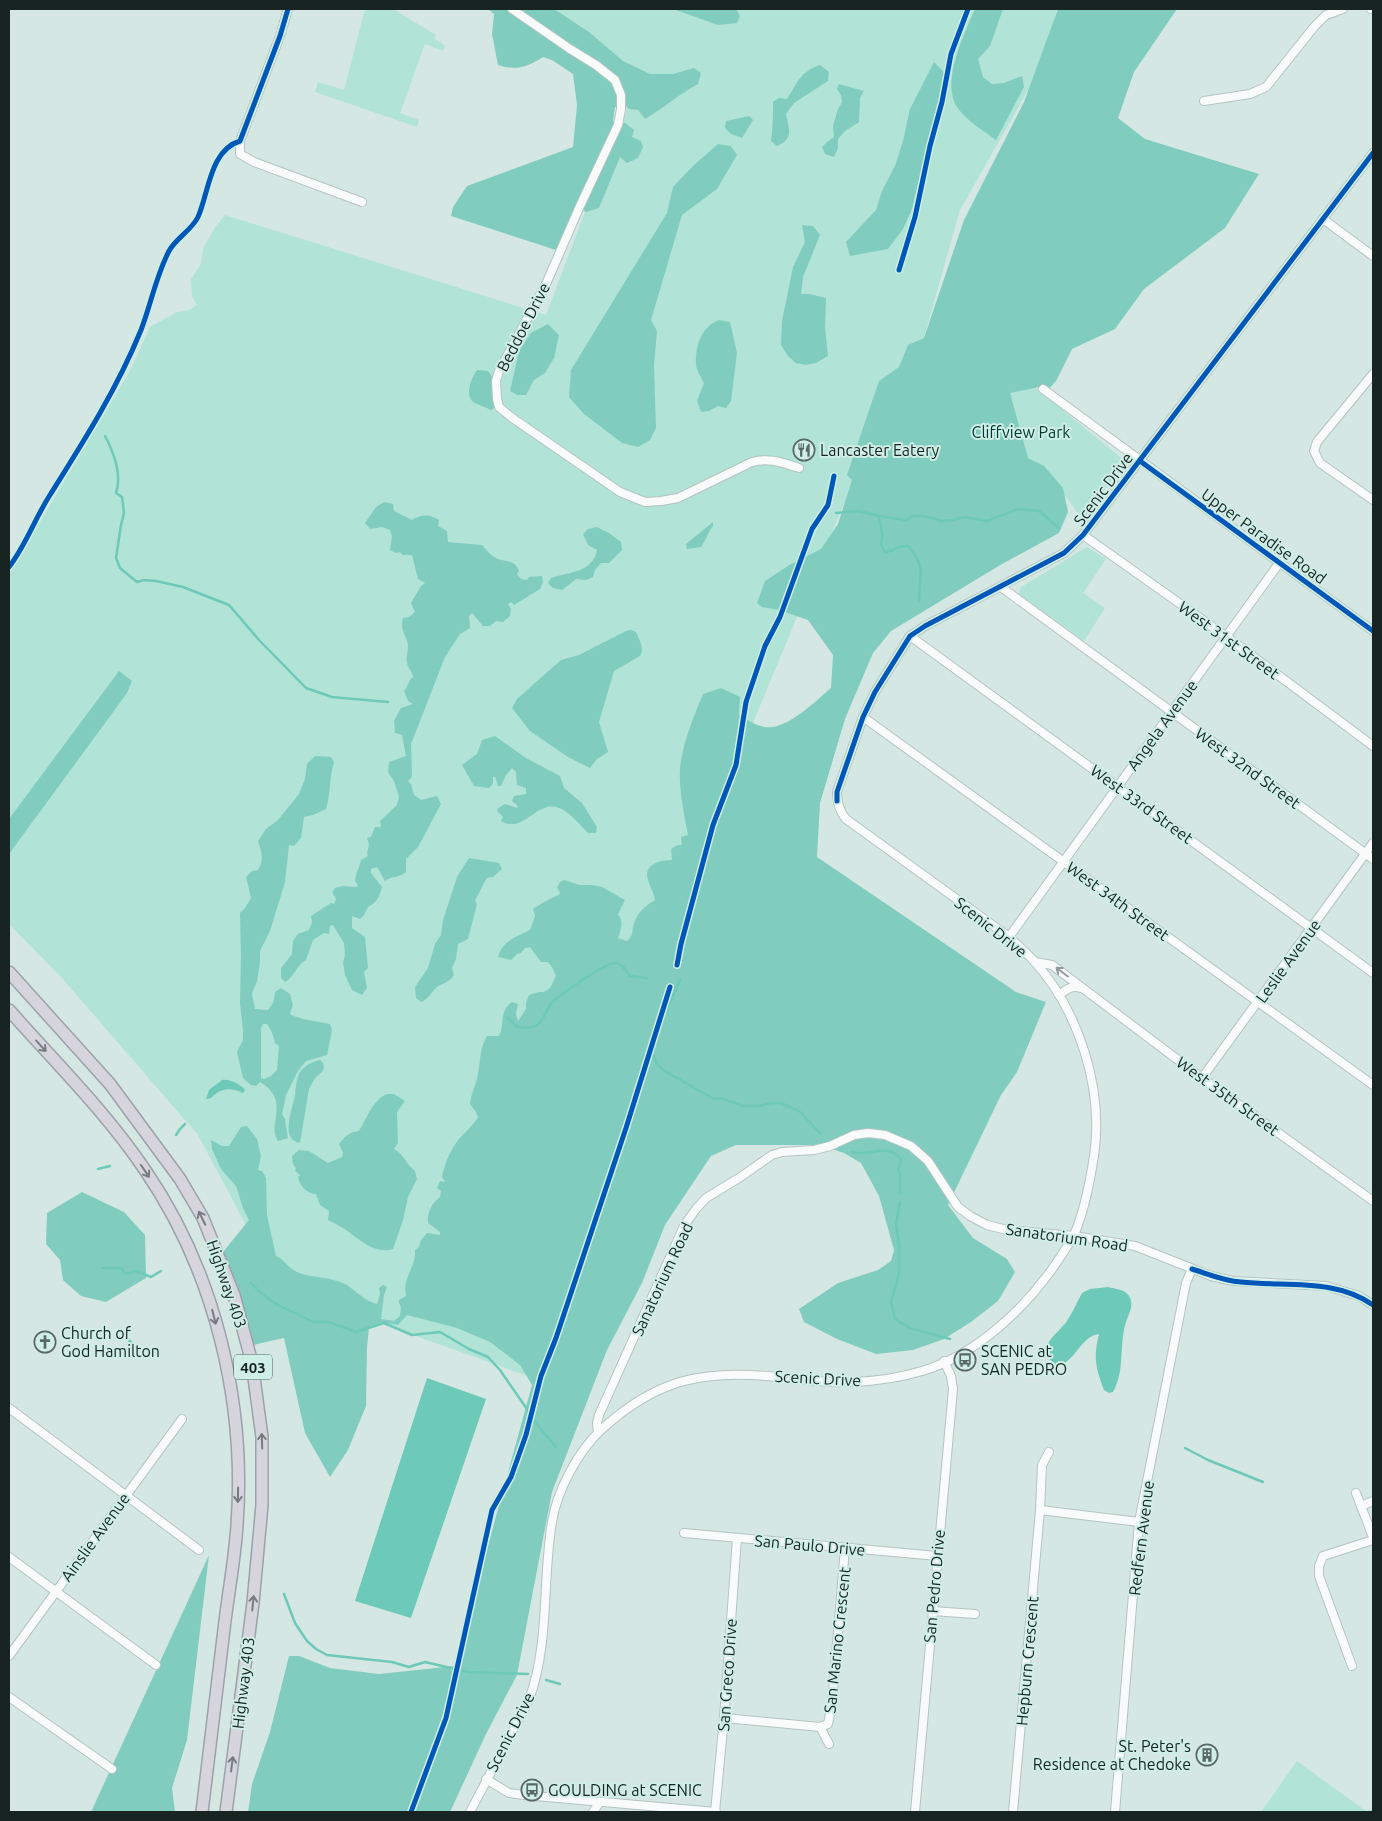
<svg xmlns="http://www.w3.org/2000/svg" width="1382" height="1821" font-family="Ubuntu,sans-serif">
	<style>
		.green { fill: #b1e3d7 }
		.forest { fill: #80cdbf; fill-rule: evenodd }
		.water { fill: #6dc9b8 }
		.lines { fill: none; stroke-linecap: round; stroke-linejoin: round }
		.stream { stroke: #6dc9b8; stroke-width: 2.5 }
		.minor-casing { stroke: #b5c4c0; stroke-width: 10 }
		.highway-casing { stroke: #9ca2a8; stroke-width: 14 }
		.minor { stroke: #f9fbfb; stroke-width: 8 }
		.highway { stroke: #d6d5dd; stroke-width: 11 }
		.cycleway-casing { stroke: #ceeee6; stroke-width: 8 }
		.cycleway { stroke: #0057b8; stroke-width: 5 }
		.oneway { stroke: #949a99 }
		.oneway2 { stroke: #777c7f }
		.labels { text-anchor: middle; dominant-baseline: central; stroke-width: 4; stroke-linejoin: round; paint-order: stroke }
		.shield { fill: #ceeee6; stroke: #4f615c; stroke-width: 1 }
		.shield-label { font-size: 15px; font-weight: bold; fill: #182421 }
		.street-label { font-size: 16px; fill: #182421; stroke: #ceeee6 }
		.park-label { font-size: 16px; fill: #003a31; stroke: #ceeee6 }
		.poi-label { font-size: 16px; fill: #182421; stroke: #ceeee6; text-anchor: start }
	</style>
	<rect width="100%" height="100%" fill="#d5e7e2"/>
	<!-- green -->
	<g class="green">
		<polygon points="365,9 393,9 436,35 434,38 445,46 443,51 425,44 400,113 419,120 417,127 315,92 318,82 344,90"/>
		<polygon points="523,9 1057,9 1040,69 960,210 912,380 851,487 755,718 544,1382 279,1287 198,1135 61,977 9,924 9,574 131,369 150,327 177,312 190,310 197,305 192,297 191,279 201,264 203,248 216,226 225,215 546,315 595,185 622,130 628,102"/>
		<path d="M999,358L1125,461L1083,520C1073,508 1069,498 1057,488L966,462Z"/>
		<polygon points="1087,547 1106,559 1083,593 1105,608 1084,641 1019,594 1021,587"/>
		<polygon points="1297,1761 1366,1811 1373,1809 1373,1812 1261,1812"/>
	</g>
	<!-- forest -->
	<g class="forest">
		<path d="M488,9H554L589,32L623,61L650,74H673L694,68L701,73L698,84C679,94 664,108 645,119L638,110L629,109L626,106L615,107L613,121L625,123L634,130L632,137L641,141L643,147L638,158L627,163L620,157L599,208L586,212L576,205L556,250L451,216L453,207L467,186L573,147L577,105L573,74L552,60L543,57C527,67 517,71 498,65L492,34L494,14Z"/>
		<polygon points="673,9 736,9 740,16 737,23 718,25"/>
		<path d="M975,9H1003L990,46L978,59L983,77L992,84L1004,83L1022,76L1024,87L996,140C984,131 970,123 960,111C938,86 964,35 975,9Z"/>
		<path d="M1058,9H1177L1134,72L1118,118L1145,139L1259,174L1225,228L1144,289L1115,329L1072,349L1056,381L1045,393L1039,387L1010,393L1028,458L1044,466L1063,488L1068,512L1059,533L1002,564L891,631L873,653L845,719L820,803L817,857L1016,992L1046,1002L1017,1072L1001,1095L948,1205L973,1238L1007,1259L1015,1272L998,1301L971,1322L944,1339L913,1350L876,1354L837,1339L804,1322L799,1309L838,1283L878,1270L891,1261L894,1250L879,1196L861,1163L844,1153L821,1145H736L711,1156L665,1225L642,1283L607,1350L552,1492L517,1675L486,1734L450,1812H248L252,1784L270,1732L289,1656H299L330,1668L379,1674L455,1666L532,1385L520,1365L490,1342L457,1328L407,1315L398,1325L383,1322L369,1327L367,1348L366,1406L348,1450L330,1477L305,1433L284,1338L253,1345L242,1304L223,1252L249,1220L243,1208L236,1186L221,1169L212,1149L211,1140L222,1146H229L241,1127L247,1126L257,1139L261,1156L258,1170L262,1171L266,1178L267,1215L276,1256C284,1259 288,1268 297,1272C314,1279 331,1276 347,1285C357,1292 365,1301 377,1304L380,1294L379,1288L383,1285L387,1287L384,1295L381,1319L394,1321L400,1316L401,1307L399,1303V1300L406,1296C402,1278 416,1268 415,1250L419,1247L421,1240L427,1233L440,1235V1232L428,1223C427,1212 432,1203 440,1197L441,1191L437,1188L440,1181L445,1182L442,1177C445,1163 450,1150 459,1139C466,1131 472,1127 478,1117L476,1112L470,1104C471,1093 477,1083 478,1074C481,1059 479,1050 487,1036H499C505,1024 499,1010 512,1002L518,1004L516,1014L518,1021L526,1009V1003L529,995L539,992H544L550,988L556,976L552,967L548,962H541L530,947L525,948L521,953L517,954L511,960L498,957C503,940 515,938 530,930L535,916L533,909C537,906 554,896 559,895L560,892L557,888L560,882L564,880L580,885H592L602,887L625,900L618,914C624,922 621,929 618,938L627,941C633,936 632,933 633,927C637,912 644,907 655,900C654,893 650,887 648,880C643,864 660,860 672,860L671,849L678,845H682L681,837L688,835C684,814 677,782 681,761C685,737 694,716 703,694L721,688L740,697L739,715C748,720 760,729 772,727C791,725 816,701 831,688L833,655L808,620L779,610L762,607L757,603L765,581L791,564L821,549L838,524L852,480L847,475L879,381L899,367L908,345L924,338L964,220L1024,102Z"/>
		<polygon points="934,62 945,73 912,209 903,229 888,249 850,256 846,242 876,210 882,191 895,166 903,141 910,109"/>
		<path d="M820,65L829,72L828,81L794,103L786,114C789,129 794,139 777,146L771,141C773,127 773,116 773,102L779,98L787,99C798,82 800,72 820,65Z"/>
		<polygon points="839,84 864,91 860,98 859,122 845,131 838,139 838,148 834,157 825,154 822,147 827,142 834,137 833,126 838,109 842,102 841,95 837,89"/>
		<polygon points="749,116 753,120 742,138 731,134 725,128 726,121"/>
		<polygon points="718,144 731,146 737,155 717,189 682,215 651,320 657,331 654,365 656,428 650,440 638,447 622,443 584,414 569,397 571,370 667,213 673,187 694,165"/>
		<polygon points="802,225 813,226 820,235 803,277 801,294 809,294 826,298 825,328 828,356 816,363 806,365 796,363 788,356 781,345 782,321 793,267 805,242"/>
		<path d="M719,320L730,322L737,353L731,401L726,408L718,406L709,411L701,412L697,401L704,383C701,377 696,370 696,364C695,346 702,326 719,320Z"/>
		<polygon points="548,324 559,335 554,358 545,373 534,380 526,395 517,395 510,391 519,351 531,333"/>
		<path d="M477,370L488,371L493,378L494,408L491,410C486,407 477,405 472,401C465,392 472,377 477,370Z"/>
		<path d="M384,502L393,504L394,511L412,520C421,514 430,514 439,520L438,526L447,531L448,542L482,545C486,549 489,554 494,557C503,563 515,558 519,571L517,574L521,579L527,580L529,577L542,576L543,582L540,589L514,605L511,602L508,604L511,609L510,616L503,622L496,621L490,626H483L472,613L469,616L470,628L460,634L445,657L411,744L412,777L408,781L411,784L414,795L421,800L437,796L441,804L418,847L406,859V872C399,878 391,876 385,881L377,867L371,869V873L382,887C379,898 377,902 368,907L364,915L360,919L352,916V928L365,937L368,968L364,972L367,988L362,995L352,990L345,975L343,963L345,955L344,943L333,925L330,926L329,934L324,933L313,940L306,960C296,965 294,978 285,982L281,978V968L292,954L293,941L298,934L309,930L312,922L311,916L331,903L334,904L336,899L332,892L335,888L343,886L357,887L358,885L355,881C356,872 359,869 361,860L368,856L367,853L369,844L367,838L371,837L375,827H381L380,821L397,805L399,797L394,781L388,772L389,762L406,756L402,735L395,733L394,721L401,708L413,704L408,701L404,691C408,687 408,681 413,677C412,671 407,667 407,662C406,657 408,651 408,646C407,635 399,630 403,618L409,617L415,612L411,603L421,586L425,583L418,579L412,555H403L400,552L396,553L390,550L392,536L390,530L382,527L370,529L365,523L376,507Z"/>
		<path d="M713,522V526C708,532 706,540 701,547L687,549L686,544Z"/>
		<path d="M597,527L609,533L621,542L622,550L609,563H601L595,570L593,577L586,580L576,579L562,590L553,588L548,583L551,578C568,572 593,573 597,550L588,545L583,534L588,529Z"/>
		<path d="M631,630L636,632C639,639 645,649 640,656L614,671L599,722L608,752L597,759L590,768L568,757L530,731L512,708L517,699L561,660L579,655L626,631Z"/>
		<polygon points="119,671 132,681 127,693 9,854 9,819"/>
		<path d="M495,736L526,758L560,776L564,788L582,803L597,827L596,833H588C581,826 574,817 565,811C538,793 526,836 501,821L503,817L498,812L497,809L505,804L517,808L518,806L512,801L514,796L526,794V788L517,785L516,772L512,768L506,775L501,786H498L495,777H493V784L489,788L474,786L462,765L477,754L482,740Z"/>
		<path d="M315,756L331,757L334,762C329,778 331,793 326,809L313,815L304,817L301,838L294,846L289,845L285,882L270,931L260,951V963L257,981L252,994L255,1009L268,1010L273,1003L275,992L281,988L290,994L293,1005L290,1013L291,1015L303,1019L330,1024L332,1030L327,1055L306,1061L298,1071L286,1095L282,1114L285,1119L288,1138L278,1141C266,1125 292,1101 260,1082L256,1086L251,1085L243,1078L237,1052L243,1040V1030L240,1004L241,957L240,913L245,908L251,898L246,877L252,871L258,870C264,860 262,852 258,841L266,829L278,820L299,794L305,779L307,764ZM263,1024H267C272,1031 273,1035 275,1043L279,1046L277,1070L271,1076L264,1079L261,1078V1028Z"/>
		<path d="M469,858L499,863L502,869L493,877L487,878C482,885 480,893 475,900L477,904L468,939L458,944L456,959L452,968L454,975C450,982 443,983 437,987C431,992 429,999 421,1002L416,998L415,987L428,968L435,944L441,935L443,920L457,877Z"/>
		<path d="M320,1060L323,1063L324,1068L322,1072L315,1078L309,1089L300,1143C279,1140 293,1108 295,1095C296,1088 296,1079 300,1072C305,1065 312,1062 320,1060Z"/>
		<path d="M388,1094H394L405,1101L397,1112L398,1143L394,1149C406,1156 404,1162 415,1171L417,1179L408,1197L403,1220L393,1249C375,1255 359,1239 346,1230C340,1226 334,1223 328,1220L329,1211L320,1205L316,1194C307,1194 300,1186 298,1177L300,1175L295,1171L296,1168L293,1164L292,1156L299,1150L309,1151L328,1163L342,1157L343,1152L339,1144C345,1136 349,1132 359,1131C366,1120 374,1097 388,1094Z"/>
		<polygon points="82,1192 124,1212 145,1235 146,1278 106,1302 81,1296 63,1280 60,1260 46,1244 47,1213"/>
		<polygon points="209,1555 187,1740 172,1788 175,1812 91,1812"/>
	</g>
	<!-- water -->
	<g class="water">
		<path d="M222,1080C230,1079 240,1084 245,1090L243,1093C234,1089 225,1087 217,1093C212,1096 212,1099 206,1099L209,1090Z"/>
		<path d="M1108,1287C1115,1289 1125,1289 1129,1296C1134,1303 1130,1312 1127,1319C1118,1343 1126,1369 1113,1392L1109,1393L1104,1390C1096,1368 1093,1358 1099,1334C1081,1336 1075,1362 1058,1366C1032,1349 1055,1337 1067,1321C1073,1312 1077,1302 1082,1293L1090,1289Z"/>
		<polygon points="427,1378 486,1399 411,1618 355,1601"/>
	</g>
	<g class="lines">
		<!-- stream -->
		<g class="stream">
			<path d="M105,436C114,453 122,475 116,493L122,497L124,513L121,525L116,558L120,568L137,582L144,580L156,581L183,587L229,605L259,640L306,688L332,697L388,702"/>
			<path d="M836,513L859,511L879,516C880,526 884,534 881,544L885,552L891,551L898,547L908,546C927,567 919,576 919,601"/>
			<polyline points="879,516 906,520 912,516 925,516 941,521 952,520 965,517 987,521 1018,509 1039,511 1059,528"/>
			<path d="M680,980C673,997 653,1036 653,1053C654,1060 658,1066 663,1070L714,1099L721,1098L743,1106H759L771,1103H781L799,1111L820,1133"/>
			<path d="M508,1018L517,1027C523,1027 530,1029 536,1026C544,1021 545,1011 551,1004C558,995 607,962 616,963C624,965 626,971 630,976L647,978"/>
			<polyline points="176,1135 180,1129 185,1124"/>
			<path d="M852,1152C867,1158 890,1141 901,1160L898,1170L900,1174V1194"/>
			<polyline points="98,1169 110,1166"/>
			<polyline points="900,1202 896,1225 899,1246 899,1274 891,1302 895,1319 910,1328 950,1339"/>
			<polyline points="102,1268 121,1268 126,1274 136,1271 151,1277 161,1271"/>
			<polyline points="251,1283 261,1293 276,1304 313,1322 329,1322 356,1332 384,1323 412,1335 440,1332 469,1349 488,1357 500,1370 529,1412"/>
			<polyline points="123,1336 132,1343"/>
			<polyline points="533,1420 556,1447"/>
			<polyline points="1185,1448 1208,1460 1263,1482"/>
			<polyline points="284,1594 295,1623 307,1641 316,1649 327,1655 392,1662 409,1667 425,1662 468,1672 528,1674"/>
			<polyline points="546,1680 560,1684"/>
		</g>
		<!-- minor casing -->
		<g class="minor-casing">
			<g id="minor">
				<polyline points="288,9 280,36 240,141 240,154 254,162 362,202"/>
				<path d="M512,9L570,49L596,65L615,80L621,95V109L618,125L580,206L546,284L499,371L496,381L497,399L499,407L511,417L620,492L645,502L661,501L678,498L752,462C769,457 783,463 799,468"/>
				<polyline points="1371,9 1373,9"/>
				<polyline points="1204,101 1250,94 1266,87 1314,27 1326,15 1343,9"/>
				<polyline points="1323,219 1373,256"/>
				<polyline points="1373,374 1317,442 1314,451 1320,463 1373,500"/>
				<polyline points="1043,389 1373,631"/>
				<polyline points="1083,535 1227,637 1373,746"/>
				<polyline points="1001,587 1373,859"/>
				<polyline points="910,636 1373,973"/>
				<polyline points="863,717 1373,1085"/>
				<polyline points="1009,937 1280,562"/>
				<polyline points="1035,962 1052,965 1202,1078 1373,1201"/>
				<path d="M1059,995C1066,990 1071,985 1081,988"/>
				<polyline points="1202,1078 1373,843"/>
				<polyline points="9,1408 199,1550"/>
				<polyline points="598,1432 597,1423 599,1415 684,1226 696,1209 706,1198 739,1178 772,1155 782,1152 814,1150 830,1146 854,1135 868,1133 885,1135 911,1146 928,1161 958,1207 970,1216 987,1225 1007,1230 1074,1236 1135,1246 1211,1276 1233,1281 1326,1286 1359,1296 1373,1305"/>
				<polyline points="1356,1493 1373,1537"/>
				<polyline points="1361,1506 1373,1501"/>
				<polyline points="1040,1510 1139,1522"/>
				<polyline points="684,1533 937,1556"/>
				<polyline points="9,1557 156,1665"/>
				<polyline points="932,1611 975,1614"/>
				<polyline points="9,1656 182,1419"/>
				<polyline points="1352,1666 1319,1576 1319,1566 1323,1556 1373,1540"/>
				<polyline points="9,1697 112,1769"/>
				<polyline points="724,1718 820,1727 828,1724 832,1703 845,1548"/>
				<polyline points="820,1727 829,1744"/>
				<polyline points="486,1779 509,1793 524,1795 716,1812"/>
				<path d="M470,1812L529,1700C550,1642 542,1581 552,1522C557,1491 578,1451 601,1430C656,1379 704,1369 777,1377C802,1379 828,1384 853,1382C876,1381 899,1378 922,1371C977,1355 1028,1306 1059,1259C1064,1251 1070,1243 1074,1235C1085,1210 1090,1182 1094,1156C1104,1089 1079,1011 1034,961C1026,952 1017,945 1009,937L846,819C839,811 837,803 837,792L863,717L875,692L910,636L925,626L1064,553L1083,535L1373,153"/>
				<polyline points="593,1812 599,1803"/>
				<polyline points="715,1812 724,1718 737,1538"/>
				<polyline points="915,1812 953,1389 951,1376 944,1361"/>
				<polyline points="1013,1812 1040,1510 1042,1465 1049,1452"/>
				<polyline points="1115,1812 1139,1522 1186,1283 1192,1269"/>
			</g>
		</g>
		<!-- highway casing -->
		<g class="highway-casing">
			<g id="highway">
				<polyline points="9,972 110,1084 180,1179 203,1218 234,1295 252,1363 262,1437 262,1505 253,1603 226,1812"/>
				<path d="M9,1010C55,1062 106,1112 145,1170C215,1272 246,1402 237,1525C235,1557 229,1589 225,1621C217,1684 210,1748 202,1812"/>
			</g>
		</g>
		<!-- minor -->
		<use href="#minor" class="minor"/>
		<!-- highway -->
		<use href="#highway" class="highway"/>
		<!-- cycleway casing -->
		<g class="cycleway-casing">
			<g id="cycleway">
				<polyline points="899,270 915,217 930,146 942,102 951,54 968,9"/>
				<polyline points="1140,461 1373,631"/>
				<path d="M9,567C26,545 35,518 50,495C84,441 117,389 141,330C151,304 156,276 169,251C176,238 191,231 198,217C209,192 210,150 240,141L280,36L288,9"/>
				<polyline points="837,801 837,792 863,717 875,692 910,636 925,626 1064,553 1083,535 1373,153"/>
				<polyline points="677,965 681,944 713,825 736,765 746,702 765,646 780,617 812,529 828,505 834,476"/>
				<path d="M1192,1269C1208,1274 1224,1281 1241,1282C1285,1287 1335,1278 1373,1305"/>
				<polyline points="411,1812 446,1718 492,1510 511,1477 526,1435 541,1376 556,1338 626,1128 670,987"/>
			</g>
		</g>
		<!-- cycleway -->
		<use href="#cycleway" class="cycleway"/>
	</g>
	<!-- one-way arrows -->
	<defs><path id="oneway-shaft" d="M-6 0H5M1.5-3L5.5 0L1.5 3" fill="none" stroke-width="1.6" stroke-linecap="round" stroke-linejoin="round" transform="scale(1.25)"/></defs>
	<use class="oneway" href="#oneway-shaft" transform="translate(1062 972) rotate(-143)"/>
	<g class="oneway2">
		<use href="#oneway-shaft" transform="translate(41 1046) rotate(48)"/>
		<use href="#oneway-shaft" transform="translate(145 1171) rotate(56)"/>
		<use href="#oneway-shaft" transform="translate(202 1218) rotate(-116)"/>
		<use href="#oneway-shaft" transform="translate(214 1317) rotate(76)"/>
		<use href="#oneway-shaft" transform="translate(262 1441) rotate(-92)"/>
		<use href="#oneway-shaft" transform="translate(238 1495) rotate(91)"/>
		<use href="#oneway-shaft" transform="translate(253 1603) rotate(-84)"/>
		<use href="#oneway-shaft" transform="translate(232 1764) rotate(-83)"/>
	</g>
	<!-- icons -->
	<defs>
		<g id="restaurant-ring" transform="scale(1.125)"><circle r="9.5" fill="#ceeee6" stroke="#5a6865" stroke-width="1.5"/><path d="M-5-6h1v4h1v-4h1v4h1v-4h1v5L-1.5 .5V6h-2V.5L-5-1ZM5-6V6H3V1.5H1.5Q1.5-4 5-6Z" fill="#5a6865"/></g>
		<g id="church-ring" transform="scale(1.125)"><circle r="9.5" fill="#ceeee6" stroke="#5a6865" stroke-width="1.5"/><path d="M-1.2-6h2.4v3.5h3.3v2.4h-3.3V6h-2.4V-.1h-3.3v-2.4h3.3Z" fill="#5a6865"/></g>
		<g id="bus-ring" transform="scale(1.125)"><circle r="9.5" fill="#ceeee6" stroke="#5a6865" stroke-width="1.5"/><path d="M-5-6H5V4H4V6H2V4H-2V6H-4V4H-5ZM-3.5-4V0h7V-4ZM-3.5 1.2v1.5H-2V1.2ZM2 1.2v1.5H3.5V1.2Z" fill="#5a6865"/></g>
		<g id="building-ring" transform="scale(1.125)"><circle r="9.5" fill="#ceeee6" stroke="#5a6865" stroke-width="1.5"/><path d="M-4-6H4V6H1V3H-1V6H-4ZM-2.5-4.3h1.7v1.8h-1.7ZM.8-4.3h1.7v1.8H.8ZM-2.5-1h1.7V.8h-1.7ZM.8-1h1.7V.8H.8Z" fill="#5a6865"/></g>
	</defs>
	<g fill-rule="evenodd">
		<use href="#restaurant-ring" x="804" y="450"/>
		<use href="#church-ring" x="45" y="1342"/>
		<use href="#bus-ring" x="965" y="1360"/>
		<use href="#building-ring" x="1207" y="1755"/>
		<use href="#bus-ring" x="532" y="1790"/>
	</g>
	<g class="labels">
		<!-- shield labels -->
		<rect class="shield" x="234" y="1354.5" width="38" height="25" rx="4"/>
		<g class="shield-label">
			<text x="253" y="1367">403</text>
		</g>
		<!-- street labels -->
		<g class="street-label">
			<text transform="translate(523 327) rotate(-63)">Beddoe Drive</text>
			<text transform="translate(1103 489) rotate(-53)">Scenic Drive</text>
			<text transform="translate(1264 536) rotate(36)">Upper Paradise Road</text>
			<text transform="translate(1229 640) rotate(36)">West 31st Street</text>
			<text transform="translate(1162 725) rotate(-54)">Angela Avenue</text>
			<text transform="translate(1248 768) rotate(36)">West 32nd Street</text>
			<text transform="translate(1142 804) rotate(36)">West 33rd Street</text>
			<text transform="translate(1118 901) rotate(36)">West 34th Street</text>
			<text transform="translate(991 927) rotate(38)">Scenic Drive</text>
			<text transform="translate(1288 961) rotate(-54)">Leslie Avenue</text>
			<text transform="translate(1228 1096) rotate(36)">West 35th Street</text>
			<text transform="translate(1067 1237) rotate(8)">Sanatorium Road</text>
			<text transform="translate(662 1279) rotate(-65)">Sanatorium Road</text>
			<text transform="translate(227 1284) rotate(71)">Highway 403</text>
			<text transform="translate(818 1378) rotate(3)">Scenic Drive</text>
			<text transform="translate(95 1537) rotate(-54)">Ainslie Avenue</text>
			<text transform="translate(1141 1538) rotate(-83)">Redfern Avenue</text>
			<text transform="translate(810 1545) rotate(5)">San Paulo Drive</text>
			<text transform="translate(934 1586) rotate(-85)">San Pedro Drive</text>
			<text transform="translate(837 1640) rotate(-84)">San Marino Crescent</text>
			<text transform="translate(1027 1661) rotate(-85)">Hepburn Crescent</text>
			<text transform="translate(727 1675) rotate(-86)">San Greco Drive</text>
			<text transform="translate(243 1683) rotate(-83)">Highway 403</text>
			<text transform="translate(510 1732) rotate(-63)">Scenic Drive</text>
		</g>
		<!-- park labels -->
		<g class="park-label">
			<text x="1021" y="432">Cliffview Park</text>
		</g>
		<!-- poi labels -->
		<g class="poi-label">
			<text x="820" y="450">Lancaster Eatery</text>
			<text x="61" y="1333">Church of<tspan x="61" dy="18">God Hamilton</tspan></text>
			<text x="981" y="1351">SCENIC at<tspan x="981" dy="18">SAN PEDRO</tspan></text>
			<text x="1191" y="1746" text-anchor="end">St. Peter's<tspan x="1191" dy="18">Residence at Chedoke</tspan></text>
			<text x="548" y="1790">GOULDING at SCENIC</text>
		</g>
	</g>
	<!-- border -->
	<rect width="1382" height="1821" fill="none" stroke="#182421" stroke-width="20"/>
</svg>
